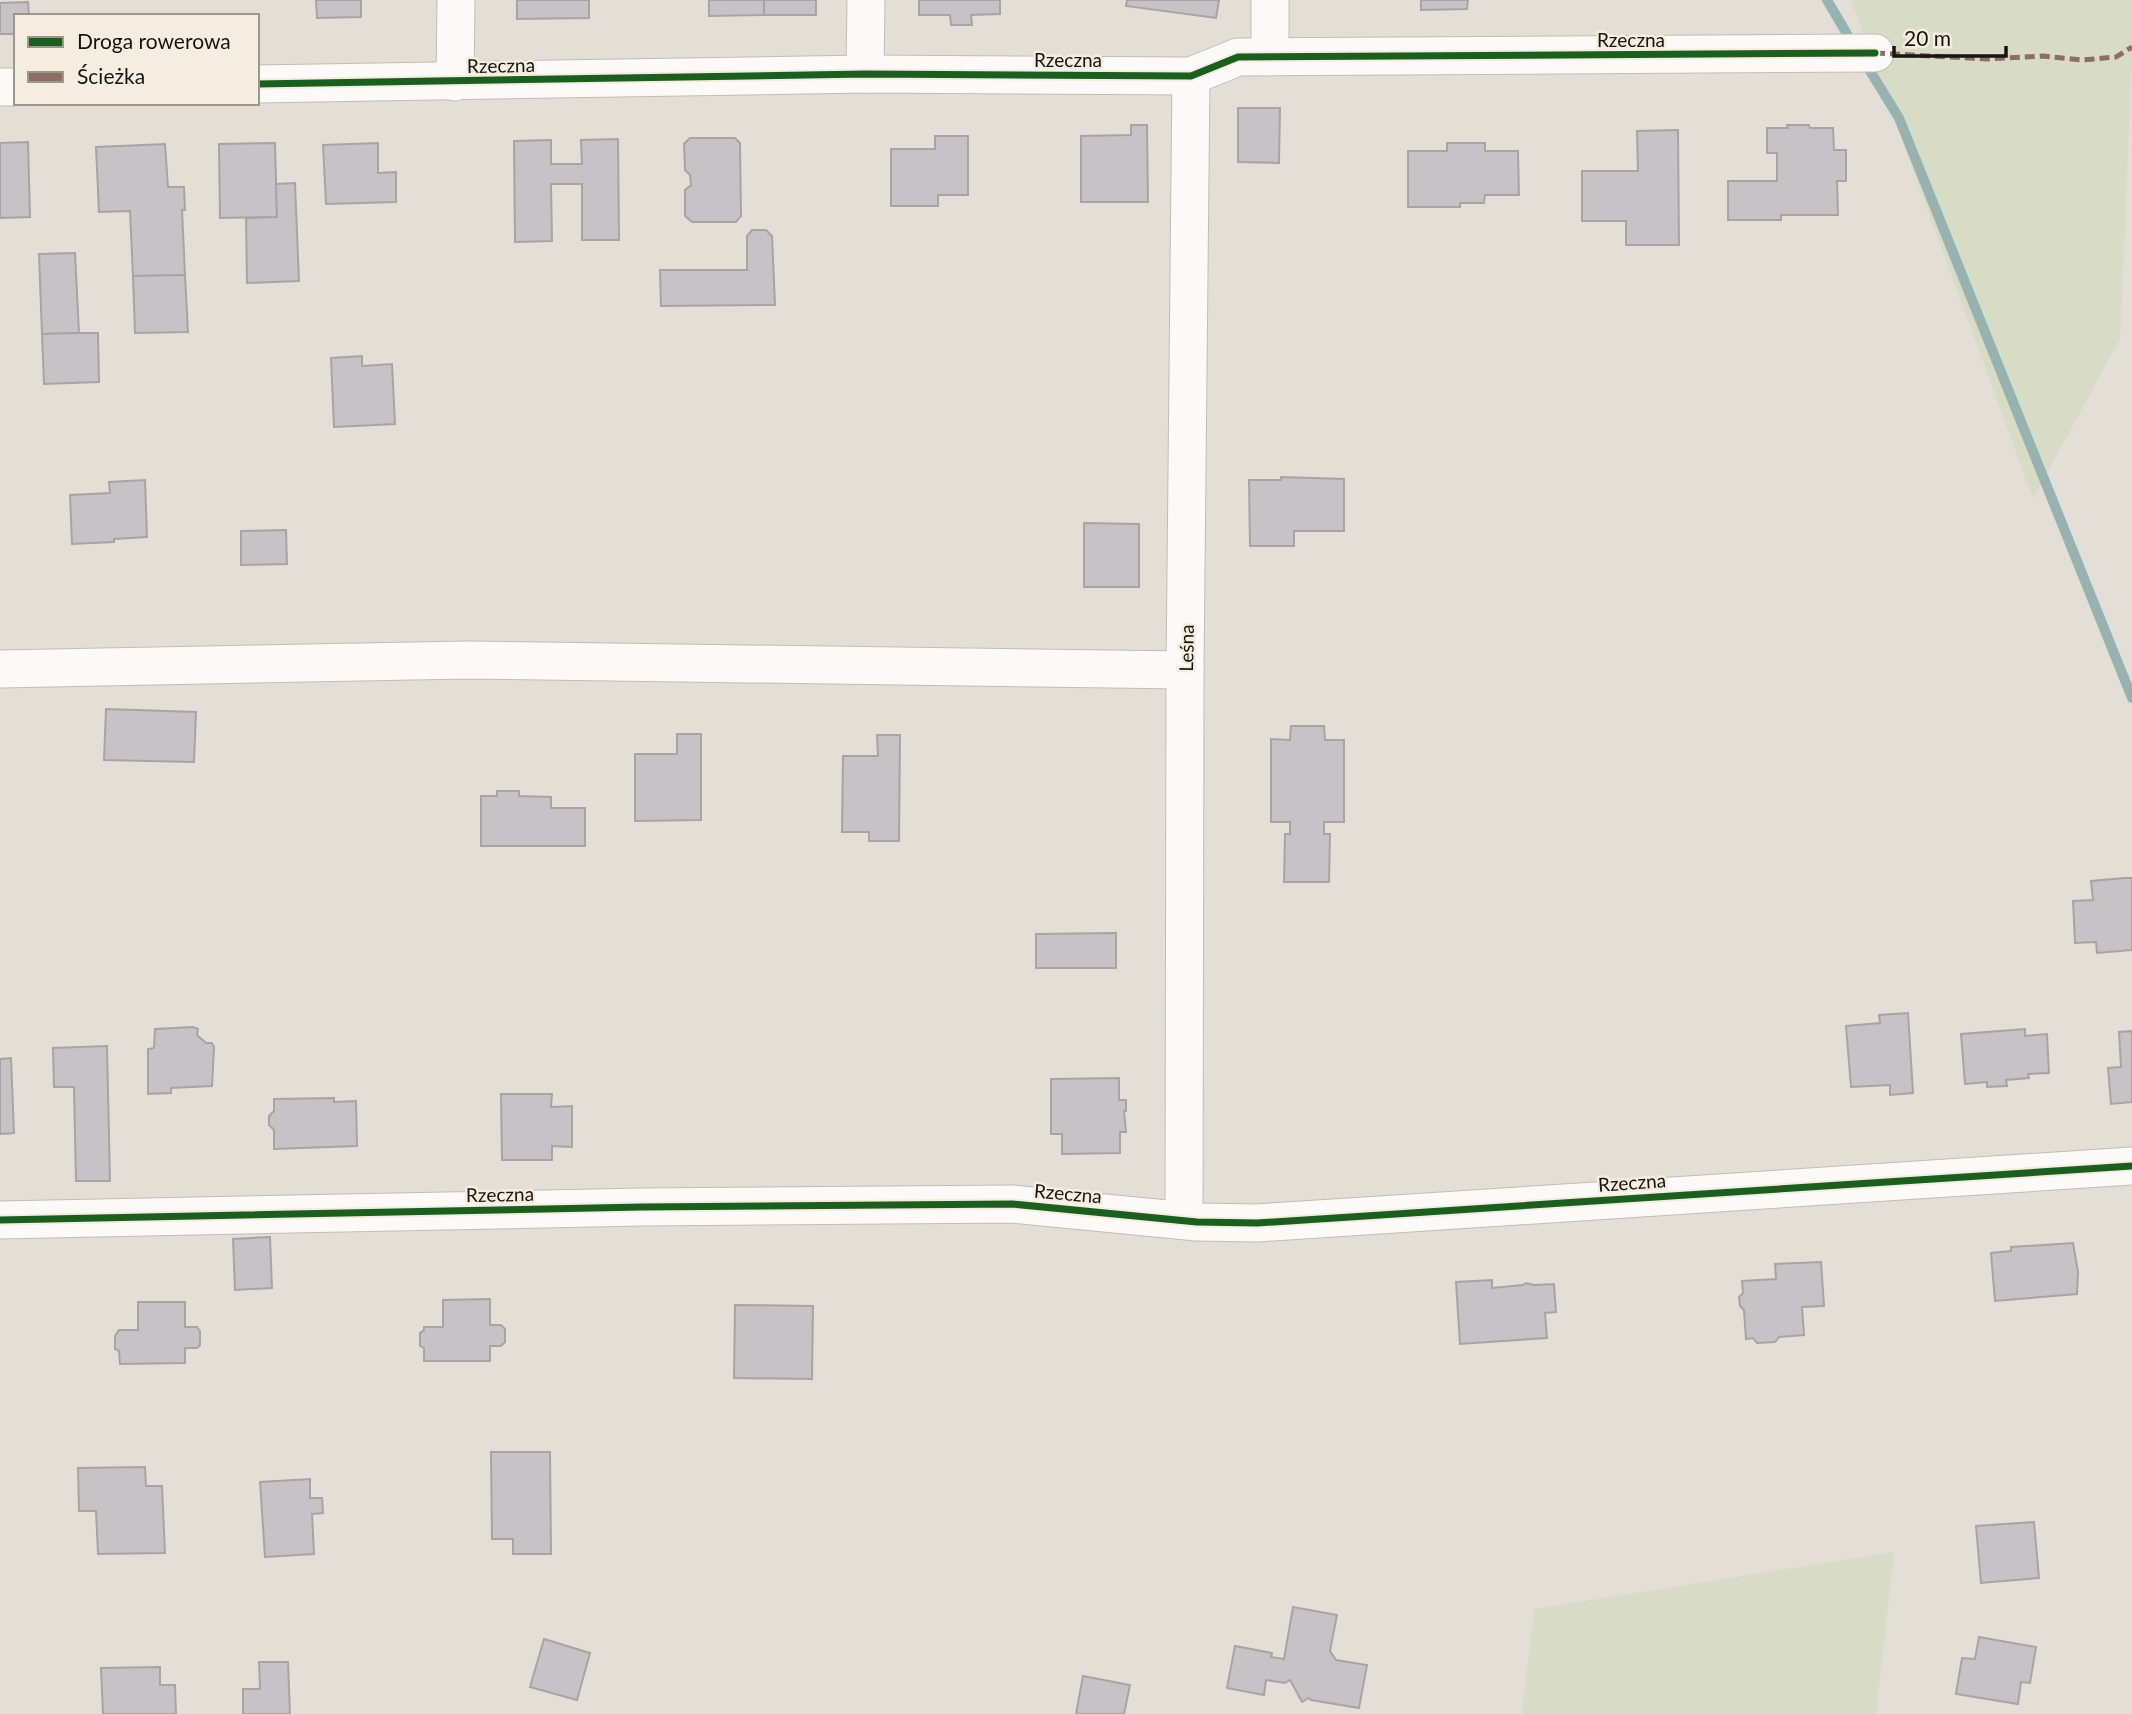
<svg xmlns="http://www.w3.org/2000/svg" width="2132" height="1714" font-family="Lato,sans-serif">
	<style>
		.green { fill: #d8dbc6 }
		.lines { fill: none; stroke-linecap: round; stroke-linejoin: round }
		.stream { stroke: #97b2b1; stroke-width: 10 }
		.building { fill: #c6c2c5; stroke: #a7a5a4; stroke-width: 2 }
		.street-casing { stroke: #c0bdb7; stroke-width: 39 }
		.street { stroke: #fbfaf9; stroke-width: 37 }
		.quiet { stroke: #8d6e63; stroke-width: 5; stroke-dasharray: 10 5; stroke-linecap: butt }
		.cycleway-casing { stroke: #f5eddf; stroke-width: 11 }
		.cycleway { stroke: #1b5e20; stroke-width: 7 }
		.labels { text-anchor: middle; dominant-baseline: central; stroke-width: 5; stroke-linejoin: round; paint-order: stroke }
		.street-label { font-size: 19px; fill: #181511; stroke: #f5eddf }
	</style>
	<rect width="100%" height="100%" fill="#e3dfd7"/>
	<!-- green -->
	<g class="green">
		<polygon points="1851,0 2132,0 2132,61 2120,339 2033,499"/>
		<polygon points="1894,1552 1876,1714 1522,1714 1534,1609"/>
	</g>
	<g class="lines">
		<!-- stream -->
		<g class="stream">
			<polyline points="1827,0 1847,34"/>
			<polyline points="1867,66 1899,118 2132,698"/>
		</g>
	</g>
	<!-- building -->
	<g class="building">
		<polygon points="316,0 361,0 361,17 317,18"/>
		<polygon points="517,0 589,0 589,18 517,19"/>
		<polygon points="709,0 764,0 764,15 709,16"/>
		<rect x="764" y="0" width="52" height="15"/>
		<polygon points="919,0 1000,0 1000,14 971,15 972,25 951,25 950,15 919,15"/>
		<polygon points="1127,0 1219,0 1216,18 1126,6"/>
		<polygon points="1421,0 1468,0 1467,9 1421,10"/>
		<polygon points="28,2 29,16 16,16 16,34 0,34 0,3"/>
		<polygon points="1238,108 1280,108 1279,163 1238,162"/>
		<polygon points="1131,125 1147,125 1148,202 1081,202 1081,136 1131,135"/>
		<polygon points="1787,125 1809,125 1810,128 1833,128 1834,150 1846,150 1846,181 1837,181 1838,215 1781,215 1781,220 1728,220 1728,181 1777,181 1777,153 1767,153 1767,128 1788,128"/>
		<polygon points="1678,130 1679,245 1626,245 1626,221 1582,221 1582,171 1638,171 1637,131"/>
		<polygon points="935,136 968,136 968,195 938,195 938,206 891,206 891,149 935,149"/>
		<polygon points="690,138 735,138 740,143 741,216 736,222 692,222 685,216 685,190 691,185 690,175 685,170 684,144"/>
		<polygon points="618,139 619,240 582,240 582,184 551,184 552,241 515,242 514,141 551,140 551,164 582,164 581,140"/>
		<polygon points="28,142 30,217 0,218 0,143"/>
		<polygon points="275,143 277,217 220,218 219,144"/>
		<polygon points="378,143 378,173 396,172 396,202 326,204 323,145"/>
		<polygon points="1447,143 1485,143 1485,151 1518,151 1519,195 1485,195 1484,203 1460,203 1460,207 1408,207 1408,151 1447,151"/>
		<polygon points="165,144 168,187 184,187 185,210 182,210 185,275 133,276 130,211 99,212 96,147"/>
		<polygon points="295,183 299,281 247,283 246,218 277,217 276,184"/>
		<polygon points="752,230 766,230 772,236 775,305 661,306 660,270 747,270 747,236"/>
		<polygon points="75,253 79,333 42,334 39,254"/>
		<polygon points="185,275 188,332 135,333 133,276"/>
		<polygon points="79,333 98,333 99,382 44,384 42,334"/>
		<polygon points="362,356 362,366 392,364 395,424 334,427 331,358"/>
		<polygon points="1281,477 1344,479 1344,531 1294,531 1294,546 1250,546 1249,480 1281,480"/>
		<polygon points="145,480 147,537 114,539 114,542 72,544 70,495 110,493 109,482"/>
		<polygon points="1084,523 1139,524 1139,587 1084,587"/>
		<polygon points="286,530 287,564 241,565 241,531"/>
		<polygon points="106,709 196,712 194,762 104,760"/>
		<polygon points="1291,726 1324,726 1325,740 1344,740 1344,822 1324,822 1324,834 1330,834 1329,882 1284,882 1285,834 1290,834 1290,822 1271,822 1271,739 1290,740"/>
		<polygon points="677,734 701,734 701,820 635,821 635,754 677,754"/>
		<polygon points="877,735 900,735 899,841 869,841 869,832 842,832 843,756 878,756"/>
		<polygon points="497,791 519,791 519,796 551,797 551,808 585,808 585,846 481,846 481,796 497,796"/>
		<polygon points="2124,878 2132,878 2132,950 2097,953 2096,942 2075,943 2073,901 2093,900 2091,881"/>
		<polygon points="1116,933 1116,968 1036,968 1036,934"/>
		<polygon points="1908,1013 1913,1093 1890,1095 1890,1085 1851,1087 1846,1026 1880,1023 1879,1015"/>
		<polygon points="193,1027 198,1029 197,1035 206,1043 212,1043 214,1047 212,1086 171,1088 171,1093 148,1094 148,1049 154,1048 155,1029"/>
		<polygon points="2025,1029 2025,1036 2047,1034 2049,1073 2028,1074 2029,1078 2006,1080 2007,1086 1987,1087 1987,1082 1965,1084 1961,1034"/>
		<polygon points="2132,1031 2132,1102 2111,1104 2108,1068 2121,1067 2119,1032"/>
		<polygon points="107,1046 110,1181 76,1181 74,1087 54,1087 53,1048"/>
		<polygon points="11,1058 14,1133 0,1134 0,1059"/>
		<polygon points="1119,1078 1119,1100 1126,1100 1126,1111 1124,1111 1126,1132 1120,1132 1120,1153 1062,1154 1062,1134 1051,1134 1051,1079"/>
		<polygon points="501,1094 552,1094 551,1107 572,1106 572,1147 552,1146 552,1160 502,1160"/>
		<polygon points="334,1098 334,1102 356,1101 357,1146 274,1149 274,1130 269,1125 269,1116 274,1111 274,1099"/>
		<polygon points="270,1237 272,1288 235,1290 233,1239"/>
		<polygon points="2073,1243 2078,1272 2077,1294 1995,1301 1991,1253 2011,1251 2011,1247"/>
		<polygon points="1821,1262 1824,1306 1802,1307 1804,1335 1779,1337 1775,1342 1757,1343 1753,1338 1746,1339 1744,1310 1740,1306 1739,1297 1743,1293 1742,1281 1776,1279 1775,1264"/>
		<polygon points="1492,1280 1492,1288 1523,1285 1526,1283 1534,1285 1554,1284 1556,1312 1545,1313 1547,1338 1460,1344 1456,1282"/>
		<polygon points="490,1299 490,1325 501,1325 505,1329 505,1342 501,1346 490,1346 490,1361 424,1361 424,1348 420,1346 420,1333 424,1330 424,1327 443,1327 443,1300"/>
		<polygon points="138,1302 185,1302 185,1327 197,1327 200,1331 200,1345 197,1348 185,1348 185,1363 120,1364 119,1351 115,1349 115,1336 119,1330 138,1330"/>
		<polygon points="735,1305 813,1306 812,1379 734,1378"/>
		<polygon points="491,1452 550,1452 551,1554 513,1554 513,1539 492,1539"/>
		<polygon points="145,1467 146,1486 162,1486 165,1553 98,1554 96,1511 79,1511 78,1468"/>
		<polygon points="310,1479 310,1498 322,1498 323,1513 312,1514 314,1554 265,1557 260,1482"/>
		<polygon points="2034,1522 2039,1578 1981,1583 1976,1526"/>
		<polygon points="1293,1607 1337,1615 1330,1651 1336,1660 1367,1665 1359,1708 1311,1700 1309,1698 1302,1702 1290,1680 1285,1683 1266,1680 1264,1695 1227,1688 1235,1646 1272,1653 1271,1657 1284,1659"/>
		<polygon points="1979,1637 2036,1647 2030,1683 2021,1682 2018,1704 1956,1694 1962,1658 1975,1659"/>
		<polygon points="544,1639 590,1653 577,1700 530,1687"/>
		<polygon points="259,1662 288,1662 290,1714 243,1714 243,1689 260,1689"/>
		<polygon points="160,1667 160,1685 175,1685 176,1714 103,1714 101,1668"/>
		<polygon points="1083,1676 1130,1685 1124,1714 1076,1714"/>
	</g>
	<g class="lines">
		<!-- street casing -->
		<g class="street-casing">
			<g id="street">
				<polyline points="1270,57 1270,0"/>
				<polyline points="865,74 866,0"/>
				<polyline points="455,82 456,0"/>
				<polyline points="257,84 865,74 1191,76 1238,57 1875,53"/>
				<polyline points="0,87 16,87"/>
				<polyline points="0,669 467,660 1185,670"/>
				<polyline points="1184,1219 1185,670 1191,76"/>
				<polyline points="0,1220 642,1207 1012,1204 1197,1222 1257,1223 2132,1166"/>
			</g>
		</g>
		<!-- street -->
		<use href="#street" class="street"/>
		<!-- quiet -->
		<polyline class="quiet" points="1875,53 1987,59 2043,56 2082,60 2116,57 2132,47"/>
		<!-- cycleway casing -->
		<g class="cycleway-casing">
			<g id="cycleway">
				<polyline points="257,84 865,74 1191,76 1238,57 1875,53"/>
				<polyline points="0,1220 642,1207 1012,1204 1197,1222 1257,1223 2132,1166"/>
			</g>
		</g>
		<!-- cycleway -->
		<use href="#cycleway" class="cycleway"/>
	</g>
	<g class="labels">
		<!-- street labels -->
		<g class="street-label">
			<text x="1631" y="39">Rzeczna</text>
			<text x="1068" y="59">Rzeczna</text>
			<text transform="translate(501 65) rotate(-1)">Rzeczna</text>
			<text transform="translate(1186 648) rotate(-89)">Leśna</text>
			<text transform="translate(1632 1182) rotate(-4)">Rzeczna</text>
			<text transform="translate(1068 1193) rotate(5)">Rzeczna</text>
			<text transform="translate(500 1194) rotate(-1)">Rzeczna</text>
		</g>
	</g>
	<!-- legend -->
	<rect x="14" y="14" width="245" height="91" fill="#f5eddf" stroke="#9d978d" stroke-width="2"/>
	<rect x="28" y="37" width="35" height="10" fill="#1b5e20" stroke="#9d978d" stroke-width="2"/>
	<text x="77" y="49" font-size="21" fill="#181511">Droga rowerowa</text>
	<rect x="28" y="72" width="35" height="10" fill="#8d6e63" stroke="#9d978d" stroke-width="2"/>
	<text x="77" y="84" font-size="21" fill="#181511">Ścieżka</text>
	<!-- scale -->
	<path d="M1894 46v10h112v-10" fill="none" stroke="#181511" stroke-width="3.5"/>
	<text x="1904" y="46" font-size="21" fill="#181511" stroke="#f5eddf" stroke-width="5" paint-order="stroke">20 m</text>
</svg>
